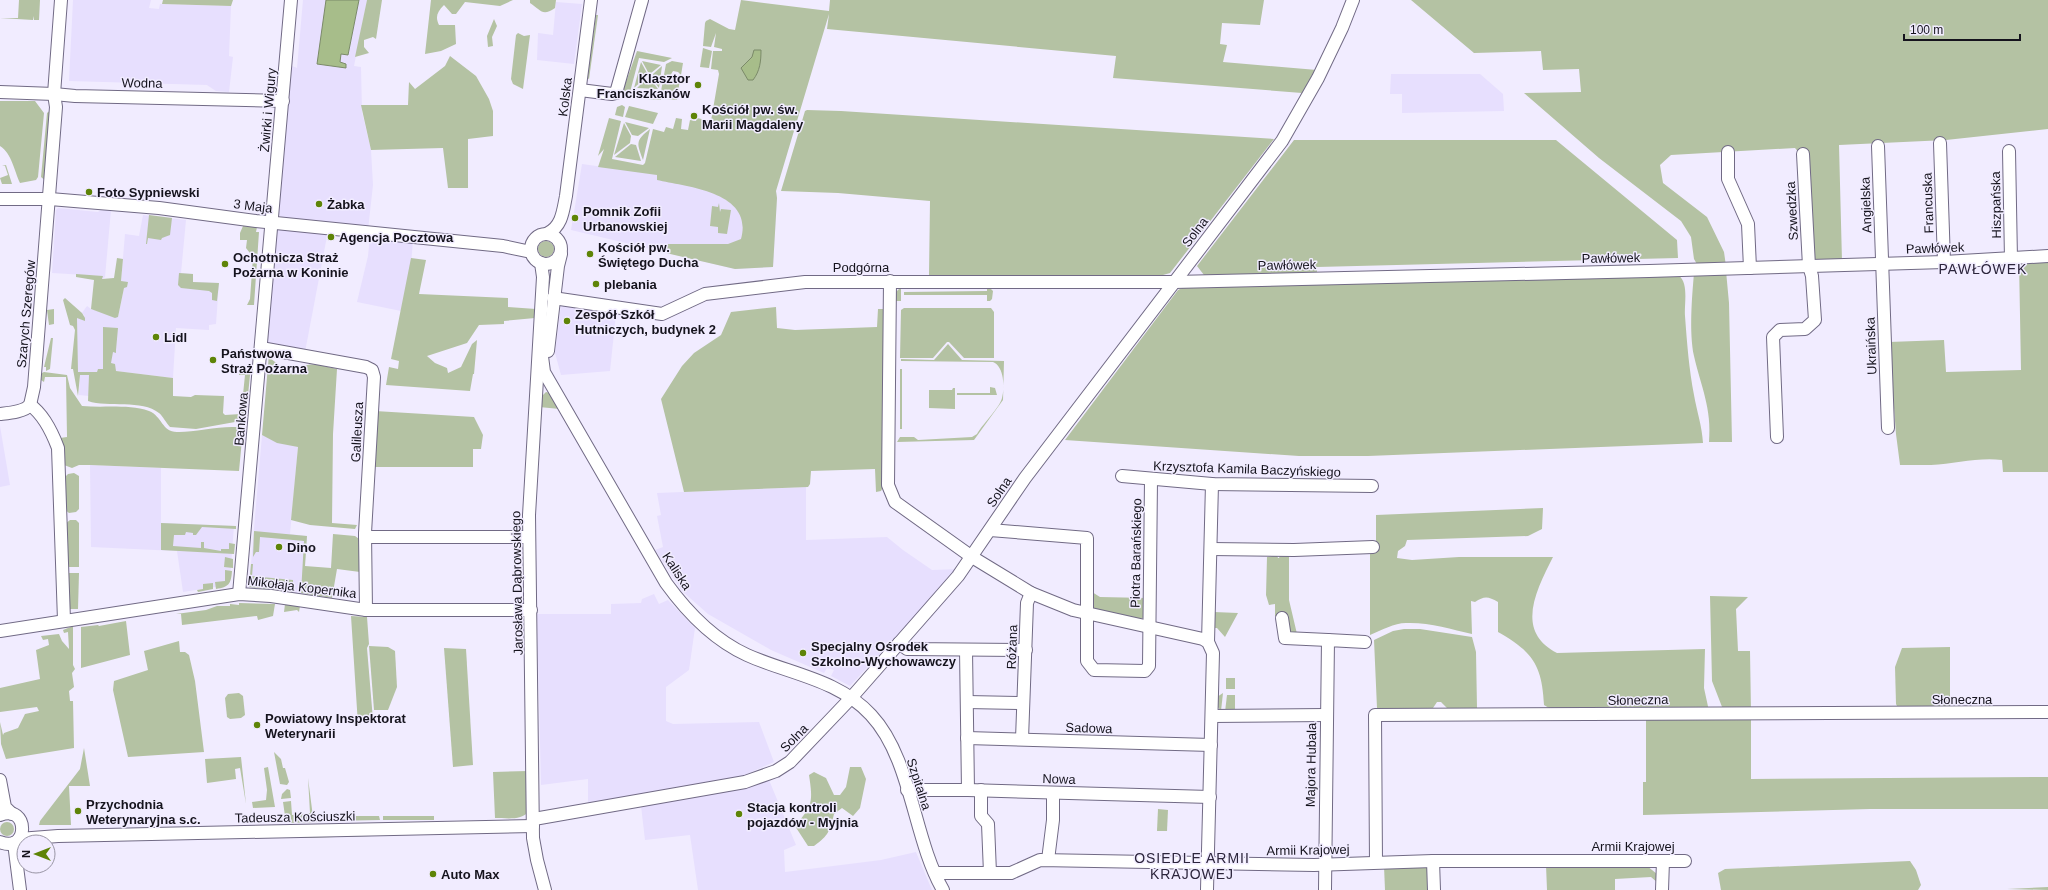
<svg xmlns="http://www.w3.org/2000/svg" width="2048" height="890" font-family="Arial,sans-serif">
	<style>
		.built { fill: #e7dffe }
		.green { fill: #b4c2a3 }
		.water { fill: #a7bd8a; stroke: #7b8a69 }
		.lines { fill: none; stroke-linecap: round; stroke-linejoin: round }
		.minor-casing { stroke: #716a85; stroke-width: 14 }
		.minor { stroke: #fff; stroke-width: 12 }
		.poi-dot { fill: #5e8407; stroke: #f1ecff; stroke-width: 1.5 }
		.labels { text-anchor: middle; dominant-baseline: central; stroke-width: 3; stroke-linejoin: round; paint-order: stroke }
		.poi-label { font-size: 13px; font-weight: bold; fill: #15131d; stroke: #f1ecff; text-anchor: start }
		.street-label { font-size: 13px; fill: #15131d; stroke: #f1ecff }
		.neighbourhood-label { font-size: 14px; letter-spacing: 1px; fill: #2c253c; stroke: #f1ecff }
	</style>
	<rect width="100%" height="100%" fill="#f1ecff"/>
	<!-- built -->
	<g class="built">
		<polygon points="73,0 151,0 149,8 159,9 160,4 231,6 229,56 233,57 229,92 216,91 207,85 69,81"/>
		<polygon points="303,0 367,0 354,66 361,67 362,112 371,150 373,185 368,230 283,218 278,214 290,65 297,68"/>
		<polygon points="556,2 582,4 574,64 537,60 538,33 553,35"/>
		<polygon points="1391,74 1480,74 1503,94 1504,111 1402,113 1402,94 1390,94"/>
		<polygon points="582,164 776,191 777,198 773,267 735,269 571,230"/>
		<polygon points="58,208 98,212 102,209 111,210 105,277 102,279 102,276 52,273 56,210"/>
		<polygon points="143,215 186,220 181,273 193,274 193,282 219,283 216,324 209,325 209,330 176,328 173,378 107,370 98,372 77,372 77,318 85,316 82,313 87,306 91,309 118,317 124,288 121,281 125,234 139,236"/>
		<polygon points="279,228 328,231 305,352 267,345 266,341 275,232"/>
		<polygon points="370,236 413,240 411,265 401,311 357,302 368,256"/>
		<polygon points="561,305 616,314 610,371 561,375 555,353"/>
		<polygon points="80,375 89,375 89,396 79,395"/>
		<polygon points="0,426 10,485 0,487"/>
		<polygon points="262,435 298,447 290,534 307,536 305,566 305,594 249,587"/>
		<polygon points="90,465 161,468 161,523 234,526 230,579 222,586 183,592 177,551 91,547"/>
		<polygon points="806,487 806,540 887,537 903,550 932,570 959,569 850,686 831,676 834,670 827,668 824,673 771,650 708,614 682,591 655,550 663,547 657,516 661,515 657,493"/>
		<polygon points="654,594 659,604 668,600 695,628 689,670 666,687 666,721 673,724 759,722 774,762 742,776 588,804 588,779 541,785 537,614 611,614 611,604 641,603 642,599"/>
		<polygon points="769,780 796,845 784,850 785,872 881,860 916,852 932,890 698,890 690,835 645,840 641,806 683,800"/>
	</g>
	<!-- green -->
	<g class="green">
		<polygon points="19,0 40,0 39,20 34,20 33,16 33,20 0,18 18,18"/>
		<polygon points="163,0 233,0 231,6 162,4"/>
		<polygon points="367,0 382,0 376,39 373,37 364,40 364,47 369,53 355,57"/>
		<path d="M431,0H513L500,6L465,2L456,14H452L444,5C437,12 435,17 439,25H455L456,44L441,51L425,54Z"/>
		<path d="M530,0H556L555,8C542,17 541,10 530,3Z"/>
		<path d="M741,0L829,11L830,0H1264L1260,25L1222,23L1220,44L1227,45L1223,62L1317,70L1306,92L1300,95L1302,93L1113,78L1116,56L827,29L829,14L776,191L777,198L773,267L735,269L653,250L659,244H728L741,239C754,192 688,187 657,180V175L598,167L604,149L598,156L609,118L621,121L612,159L643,165L645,163L653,129L664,132L666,127L673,129L676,118L682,119L681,129L688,130L690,120L696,121L697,118L711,121L719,74L718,70L711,69L713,51H722V49L714,47L716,33L711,47L703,46L705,23L706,21L710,19L729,29L735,30Z"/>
		<polygon points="1411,0 2048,0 2048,129 1946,140 1839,145 1842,261 1814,261 1800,154 1795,148 1671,155 1660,165 1663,183 1707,217 1724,252 1726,266 1698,266 1694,259 1691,237 1681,221 1599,158 1524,93 1581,92 1579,69 1543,70 1541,51 1474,53"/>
		<polygon points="596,15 598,15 589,79 587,78"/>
		<polygon points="494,19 497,26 492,37 493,46 488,47 487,36"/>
		<polygon points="518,33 524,36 530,35 523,89 513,84 511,79 516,35"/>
		<polygon points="703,48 712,51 709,68 700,67"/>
		<polygon points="637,51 672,58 664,62 639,58 629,96 624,95 622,93"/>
		<polygon points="450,56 476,76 489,99 493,111 493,136 468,139 468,188 448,188 443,148 371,150 361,105 408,105 409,82 415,89 445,66"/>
		<polygon points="642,61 661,65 651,73 648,72"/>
		<polygon points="672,61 683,63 681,75 678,72 673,71 670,76 674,81 680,79 677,100 666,99 661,91 666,64"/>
		<polygon points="641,62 647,73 645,78 634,88"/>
		<polygon points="662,66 659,88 653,80 653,74"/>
		<polygon points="646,79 649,82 652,81 658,89 637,88"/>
		<polygon points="637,91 659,92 661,100 631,98 633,92"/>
		<path d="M0,101H35L44,113L38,177L36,180L20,183C14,170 12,154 0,146Z"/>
		<polygon points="622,105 625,107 623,117 615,115 617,107"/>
		<polygon points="629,106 658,113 653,124 625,117"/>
		<polygon points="52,109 47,182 41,177 47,113"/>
		<polygon points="807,110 841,111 1274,139 1170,273 1163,275 929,275 930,201 838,193 781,191 805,111"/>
		<polygon points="625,122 649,128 638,136 632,135"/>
		<polygon points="624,123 631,136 630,143 614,155"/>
		<path d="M650,129L643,160C637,143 635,141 650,129Z"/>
		<polygon points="1294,140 1556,140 1677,240 1678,258 1317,267 1317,274 1204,275 1197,266"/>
		<polygon points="631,144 636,145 641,161 615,157"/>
		<polygon points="6,165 12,184 2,184 0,178 8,175 5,166 2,166"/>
		<polygon points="719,203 720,212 721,209 731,210 727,234 718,233 718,227 710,226 712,206 718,207"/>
		<polygon points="149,215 172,218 170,235 162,238 161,240 148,238 147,244 146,244"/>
		<polygon points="243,226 257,227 256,232 259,232 254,305 247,305 250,299 253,257 246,248 247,240 240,240 240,233"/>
		<circle cx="546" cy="249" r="8"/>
		<polygon points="117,258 123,259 121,281 128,282 127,287 124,288 118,317 115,318 91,309 94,280 76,277 76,274 103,276 102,279 114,278"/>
		<polygon points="411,258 426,260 419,294 508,298 508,307 536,309 535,318 504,321 504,324 479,325 467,343 427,356 435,363 447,368 448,373 461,367 472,344 477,340 474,374 473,374 470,391 386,385 389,367 398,369 399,361 391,359"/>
		<path d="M2048,259V472H2003L2002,460C1978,457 1955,464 1931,465C1921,465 1911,465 1900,465L1896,434L1889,342L1944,340L1946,372L2021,370L2019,261Z"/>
		<path d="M1726,271L1729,303L1732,442H1709C1712,408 1701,387 1694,356C1689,332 1692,297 1694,273Z"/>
		<polygon points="179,273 193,274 193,282 219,283 217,301 212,300 212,293 209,291 181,288 178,285"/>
		<path d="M1679,276C1689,283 1684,305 1685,316C1687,343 1689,369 1694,395C1697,412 1702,426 1703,443L1368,456H1299L1065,440L1178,290L1184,287Z"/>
		<polygon points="987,285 993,291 992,299 990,301 987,301 987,295 904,295 904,292 987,291"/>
		<polygon points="901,287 901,301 896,301 896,292"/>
		<path d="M65,298L82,313L85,318V321L77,318L78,372H97L98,369H103V327L118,328L116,350V353L113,352L111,363L115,364L116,371L173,378V396L191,397L195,395L224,396L223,413L225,415L241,414L245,375H239V371L247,370L248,366L251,365L245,425L235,422L196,429L170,427C166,423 163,416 159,413C142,399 108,408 88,401L89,375H80L78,396L73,369H71L75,330L73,326L70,325L63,300Z"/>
		<polygon points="776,307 777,328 795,330 877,327 878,309 886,309 883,487 881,491 876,492 875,469 811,471 810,484 808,487 684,492 661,399 682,366 694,353 721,335 731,312"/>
		<polygon points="904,308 991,308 994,312 994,358 964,358 949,342 947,342 933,358 900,358 901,310"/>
		<polygon points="54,309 54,324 49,325 47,310"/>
		<polygon points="51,338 53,338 50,369 46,371 46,367 44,367"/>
		<path d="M948,344L962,360L1004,361L1003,400L974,440L897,442L900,437H914L918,440L972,437L977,434C982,425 1000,407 1002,398C1005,388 1004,366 993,362L901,361V359L934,360Z"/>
		<path d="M269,354H271V359L289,372C310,361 314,364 337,369L333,434L332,523L357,525L355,529L310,525L291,520L298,447L277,443L262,435Z"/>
		<rect x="900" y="369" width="2" height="60"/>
		<path d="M44,372L67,375L70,388L82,406C104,408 128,404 149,411C162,416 162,432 177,432C193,433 233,423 243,429L239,471L90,465H79L72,468L64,465L60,438L67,437L66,377H45L44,382L41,380L42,373Z"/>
		<polygon points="990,387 995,388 997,395 957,395 957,393 990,393"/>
		<polygon points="953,388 955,388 955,409 929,408 929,390 952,390"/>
		<polygon points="546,392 550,393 560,409 539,407 542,396"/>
		<polygon points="375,411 474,417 483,435 481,449 473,449 473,467 372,467"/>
		<polygon points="74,473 79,476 79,509 76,512 69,513 64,509 63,479 68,474"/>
		<path d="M1543,508L1542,529L1528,536L1407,540L1405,546L1398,551L1397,558L1412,560L1459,557H1553C1537,589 1514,631 1557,653L1705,649L1704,688L1709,711L1557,713L1544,705C1542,665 1533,652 1498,632V602C1488,596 1484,596 1475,602L1471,601L1472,634C1451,629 1428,622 1406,623C1394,623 1382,630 1370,635V554L1376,546V515Z"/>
		<polygon points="70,520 76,520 79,523 79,567 67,567 65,524"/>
		<polygon points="161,523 236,526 236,529 202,527 196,535 193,535 193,533 186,532 185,535 174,535 173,546 201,548 201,542 204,542 204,548 221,551 221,549 229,549 229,543 235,544 234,554 161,550"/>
		<polygon points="254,531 307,536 305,566 331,568 333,534 355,536 362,541 363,598 360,598 360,572 337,569 332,598 301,593 304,541 260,537 259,552 256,552 253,557"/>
		<polygon points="1289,554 1289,600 1297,634 1290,634 1287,617 1275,616 1275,604 1269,605 1266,595 1267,557 1277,555 1278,558 1279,558 1280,555"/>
		<polygon points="225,557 233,559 233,568 224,567"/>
		<polygon points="251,564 253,564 252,576 293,580 293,591 292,592 249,587"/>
		<path d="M225,570L232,571C231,584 229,587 216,589L215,582L225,581Z"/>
		<polygon points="68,573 79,573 78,609 68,609"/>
		<polygon points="213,583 213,589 198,592 197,590 203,589 203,584"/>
		<polygon points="1092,592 1100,597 1147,598 1147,615 1141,619 1093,608"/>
		<polygon points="1710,596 1748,597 1736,609 1738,651 1750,651 1751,712 1724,712 1712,681"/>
		<polygon points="239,603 275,604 273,616 258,620 257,616 182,625 181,614 176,614 206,610 217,606 230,606 230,604 239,605"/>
		<polygon points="285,604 300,606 299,612 297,610 284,612"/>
		<polygon points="1214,612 1238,613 1225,637 1217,628 1214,628"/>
		<polygon points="351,616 367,617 369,644 367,648 373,720 363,719 361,724 358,725"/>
		<polygon points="126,621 130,655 81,668 81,627 98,625 99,626"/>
		<polygon points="73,626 73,665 75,669 72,673 74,687 69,691 70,701 73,701 74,748 6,759 1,744 0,722 3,735 4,733 18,728 25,714 39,711 37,707 0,712 0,688 40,679 36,650 49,645 48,639 43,640 41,636 59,634 62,641 69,649 68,632 64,633 63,630"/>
		<polygon points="1404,629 1420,629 1472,637 1476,652 1477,708 1447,708 1441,702 1437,702 1433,708 1384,713 1377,708 1374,640 1393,631"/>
		<polygon points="179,641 180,652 185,652 189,655 195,681 204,752 128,757 113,690 114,681 148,670 144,651"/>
		<polygon points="369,646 388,647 395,651 397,687 388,710 374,710"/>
		<polygon points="1950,647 1950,711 1899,710 1896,704 1895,667 1902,648"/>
		<polygon points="444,648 466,649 473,765 453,767"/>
		<rect x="1226" y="678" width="9" height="11"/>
		<polygon points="239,693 243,696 245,715 241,718 230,719 227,717 225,698 228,694"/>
		<polygon points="1223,693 1221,711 1217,706 1217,697"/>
		<polygon points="1227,695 1235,695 1235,712 1225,712"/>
		<polygon points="1751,716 1751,779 2048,777 2048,809 1870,809 1643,815 1643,782 1646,782 1646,718"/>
		<polygon points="84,748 90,786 69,786 71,825 39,825 40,821 80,769"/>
		<polygon points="274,752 281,759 283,768 285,768 289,782 287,785 280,784"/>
		<polygon points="241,757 246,804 240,768 235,769 236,779 207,783 205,759"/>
		<polygon points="268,767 275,807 253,808 252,802 266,800 267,790 264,768"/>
		<path d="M850,767H861L866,779L860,808L853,816L842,808L834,814C830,831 829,835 814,846H808L795,826C813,805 813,802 809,775L814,772L826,778L834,795H840L846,787Z"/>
		<path d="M528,771L529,811C522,821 506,818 495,818L493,772Z"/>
		<polygon points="308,778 313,817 320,818 320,822 286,823 283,802 291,801 292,815 310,813"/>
		<polygon points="287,789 290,790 291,798 281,799 282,794"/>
		<polygon points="1158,809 1168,810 1167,831 1157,831"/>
		<polygon points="351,816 379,816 380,820 330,821 330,818"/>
		<rect x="383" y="816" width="51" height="4"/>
		<circle cx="7" cy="829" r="7"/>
		<polygon points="419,822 419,824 286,827 287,825"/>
		<polygon points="373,834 372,836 299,838 299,836"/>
		<polygon points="1910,861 1916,870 1921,885 1918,890 1721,890 1718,873 1725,869"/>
		<polygon points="1546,865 1647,866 1657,874 1658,883 1651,877 1615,879 1615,890 1547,890"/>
		<polygon points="1384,866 1426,866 1431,873 1431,890 1385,890"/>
		<polygon points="2048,887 2048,890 2007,889"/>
	</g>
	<!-- water -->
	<g class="water">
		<polygon points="326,0 359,0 348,55 341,54 340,62 346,64 346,68 317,64"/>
		<path d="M754,50H761C761,61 760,71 753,80H748L741,68L752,57Z"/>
	</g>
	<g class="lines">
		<!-- minor casing -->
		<g class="minor-casing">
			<g id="minor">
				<polyline points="580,90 612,94 616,93 642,0"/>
				<polyline points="0,92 54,94 75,96 283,101"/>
				<polyline points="1940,143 1944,262"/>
				<polyline points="1878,146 1888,428"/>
				<polyline points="2009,151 2011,259"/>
				<polyline points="1728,152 1728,179 1748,224 1750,268"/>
				<polyline points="0,199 50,199 159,208 256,221 503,246 531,252"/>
				<path d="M548,233C562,226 563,211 566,196L591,0"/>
				<circle cx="546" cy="249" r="15"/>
				<polyline points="541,263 543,277 529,515 533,838 537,860 545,890"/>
				<polyline points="890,281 888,485 895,502 972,557 1031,593 1073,610 1203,639 1208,642 1213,653 1207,890"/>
				<polyline points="553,298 662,314 705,294 805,282 1174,282 1649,271 1944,262 2048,256"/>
				<path d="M540,341L544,372L666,583C687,612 714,640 747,655C789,674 838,679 871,715C912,759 913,838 943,890"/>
				<polyline points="261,348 366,367 372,370 374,377 365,533 366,610"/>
				<polyline points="548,351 558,266 561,254"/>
				<polyline points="30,405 34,387 56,107 54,94 61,0"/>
				<path d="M30,405C43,414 52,432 58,448L64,620"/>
				<path d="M0,414C9,413 24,412 30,405"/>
				<polyline points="1777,437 1773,337 1780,330 1805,329 1815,320 1812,276 1809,266 1803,154"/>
				<polyline points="1122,476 1212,484 1372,486"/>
				<polyline points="990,530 1087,538 1087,661 1094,670 1145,671 1149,666 1151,480"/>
				<polyline points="365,537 529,537"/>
				<polyline points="1211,549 1294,550 1373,547"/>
				<polyline points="239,594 291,0"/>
				<polyline points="1282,618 1285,638 1328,640"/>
				<polyline points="0,631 239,594 271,596 366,610 531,610"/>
				<polyline points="1208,642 1212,484"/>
				<polyline points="899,643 907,649 1026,650"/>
				<polyline points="966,650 968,790"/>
				<polyline points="967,702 1022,703"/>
				<polyline points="1212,716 1326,715"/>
				<polyline points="967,738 1211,745"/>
				<polyline points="1022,739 1027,603 1031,593"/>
				<polyline points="0,780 5,807 12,814"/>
				<polyline points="907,790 968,790 1210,797"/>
				<polyline points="981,790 981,816 988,824 990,873"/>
				<path d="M0,815C29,803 30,854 0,842"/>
				<polyline points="534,819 745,782 776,771 790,762 851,698 958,576 1025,478 1282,141 1318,78 1342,28 1353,0"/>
				<polyline points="19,839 58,836 533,826"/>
				<polyline points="14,843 20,890"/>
				<polyline points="1048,860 1053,820 1053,793"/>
				<polyline points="1433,861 1434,890"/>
				<polyline points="1376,862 1375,715 2048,712"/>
				<polyline points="935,873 1011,873 1040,860 1314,865 1433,861 1685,861"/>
				<polyline points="1325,890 1328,640 1365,642"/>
				<polyline points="1662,890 1663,861"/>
			</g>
		</g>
		<!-- minor -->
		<use href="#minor" class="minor"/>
	</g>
	<!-- markers -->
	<g class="poi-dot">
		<circle cx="698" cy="85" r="4"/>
		<circle cx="694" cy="116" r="4"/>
		<circle cx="89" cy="192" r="4"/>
		<circle cx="319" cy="204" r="4"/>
		<circle cx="575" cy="218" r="4"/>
		<circle cx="331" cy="237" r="4"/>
		<circle cx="590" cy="254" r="4"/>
		<circle cx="225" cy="264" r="4"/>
		<circle cx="596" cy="284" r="4"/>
		<circle cx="567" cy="321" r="4"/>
		<circle cx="156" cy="337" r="4"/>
		<circle cx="213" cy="360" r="4"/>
		<circle cx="279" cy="547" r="4"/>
		<circle cx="803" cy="653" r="4"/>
		<circle cx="257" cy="725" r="4"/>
		<circle cx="78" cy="811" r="4"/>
		<circle cx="739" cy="814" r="4"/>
		<circle cx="433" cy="874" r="4"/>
	</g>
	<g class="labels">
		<!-- poi labels -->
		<g class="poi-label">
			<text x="690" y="78" text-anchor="end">Klasztor<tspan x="690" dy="15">Franciszkanów</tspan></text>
			<text x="702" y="109">Kościół pw. św.<tspan x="702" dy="15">Marii Magdaleny</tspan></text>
			<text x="97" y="192">Foto Sypniewski</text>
			<text x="327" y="204">Żabka</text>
			<text x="583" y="211">Pomnik Zofii<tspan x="583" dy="15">Urbanowskiej</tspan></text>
			<text x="339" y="237">Agencja Pocztowa</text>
			<text x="598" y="247">Kościół pw.<tspan x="598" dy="15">Świętego Ducha</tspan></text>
			<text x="233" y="257">Ochotnicza Straż<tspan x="233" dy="15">Pożarna w Koninie</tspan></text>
			<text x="604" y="284">plebania</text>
			<text x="575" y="314">Zespół Szkół<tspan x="575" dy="15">Hutniczych, budynek 2</tspan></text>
			<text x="164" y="337">Lidl</text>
			<text x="221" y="353">Państwowa<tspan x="221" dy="15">Straż Pożarna</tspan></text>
			<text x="287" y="547">Dino</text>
			<text x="811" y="646">Specjalny Ośrodek<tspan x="811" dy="15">Szkolno-Wychowawczy</tspan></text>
			<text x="265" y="718">Powiatowy Inspektorat<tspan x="265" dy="15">Weterynarii</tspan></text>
			<text x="86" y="804">Przychodnia<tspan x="86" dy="15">Weterynaryjna s.c.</tspan></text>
			<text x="747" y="807">Stacja kontroli<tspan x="747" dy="15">pojazdów - Myjnia</tspan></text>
			<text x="441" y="874">Auto Max</text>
		</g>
		<!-- street labels -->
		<g class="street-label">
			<text transform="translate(142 83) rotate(1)">Wodna</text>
			<text transform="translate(565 97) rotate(-83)">Kolska</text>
			<text transform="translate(268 110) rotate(-85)">Żwirki i Wigury</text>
			<text transform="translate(1928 203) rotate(-92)">Francuska</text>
			<text transform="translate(1866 205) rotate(-92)">Angielska</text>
			<text transform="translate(1996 205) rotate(-91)">Hiszpańska</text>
			<text transform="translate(253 206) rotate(7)">3 Maja</text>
			<text transform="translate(1792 211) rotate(-93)">Szwedzka</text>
			<text transform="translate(1195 232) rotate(-53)">Solna</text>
			<text transform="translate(1935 248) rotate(-2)">Pawłówek</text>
			<text transform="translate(1611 258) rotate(-1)">Pawłówek</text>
			<text transform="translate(1287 265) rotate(-1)">Pawłówek</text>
			<text x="861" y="267">Podgórna</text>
			<text transform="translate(26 314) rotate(-85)">Szarych Szeregów</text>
			<text transform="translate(1871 346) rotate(-92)">Ukraińska</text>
			<text transform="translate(241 419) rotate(-85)">Bankowa</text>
			<text transform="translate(357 432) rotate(-87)">Galileusza</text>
			<text transform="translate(1247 469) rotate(2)">Krzysztofa Kamila Baczyńskiego</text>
			<text transform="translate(999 492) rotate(-56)">Solna</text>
			<text transform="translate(1136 553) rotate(-89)">Piotra Barańskiego</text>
			<text transform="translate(677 571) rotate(57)">Kaliska</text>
			<text transform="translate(517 583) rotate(-91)">Jarosława Dąbrowskiego</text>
			<text transform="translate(302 587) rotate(7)">Mikołaja Kopernika</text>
			<text transform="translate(1012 647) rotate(-88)">Różana</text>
			<text x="1962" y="699">Słoneczna</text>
			<text transform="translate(1638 700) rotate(-1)">Słoneczna</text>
			<text transform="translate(1089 728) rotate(2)">Sadowa</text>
			<text transform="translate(794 738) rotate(-45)">Solna</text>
			<text transform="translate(1311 765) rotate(-89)">Majora Hubala</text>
			<text transform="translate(1059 779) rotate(2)">Nowa</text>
			<text transform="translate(919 784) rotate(72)">Szpitalna</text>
			<text transform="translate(295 817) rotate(-1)">Tadeusza Kościuszki</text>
			<text x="1633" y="846">Armii Krajowej</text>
			<text transform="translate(1308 850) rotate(-1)">Armii Krajowej</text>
		</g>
		<!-- neighbourhood labels -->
		<g class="neighbourhood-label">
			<text x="1983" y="269">PAWŁÓWEK</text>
			<text x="1192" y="858">OSIEDLE ARMII<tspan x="1192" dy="16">KRAJOWEJ</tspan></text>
		</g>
	</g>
	<!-- north arrow -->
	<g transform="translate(36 854) rotate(270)"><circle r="19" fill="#f1ecff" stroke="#9995a5"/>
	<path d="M0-3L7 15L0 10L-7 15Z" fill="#5e8407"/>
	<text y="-6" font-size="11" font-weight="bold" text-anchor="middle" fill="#15131d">N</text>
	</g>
	<!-- scale -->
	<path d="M1904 34v6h116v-6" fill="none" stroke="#15131d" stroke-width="2"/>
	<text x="1910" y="34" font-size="12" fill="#15131d" stroke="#f1ecff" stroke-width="3" paint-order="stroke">100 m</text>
</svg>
